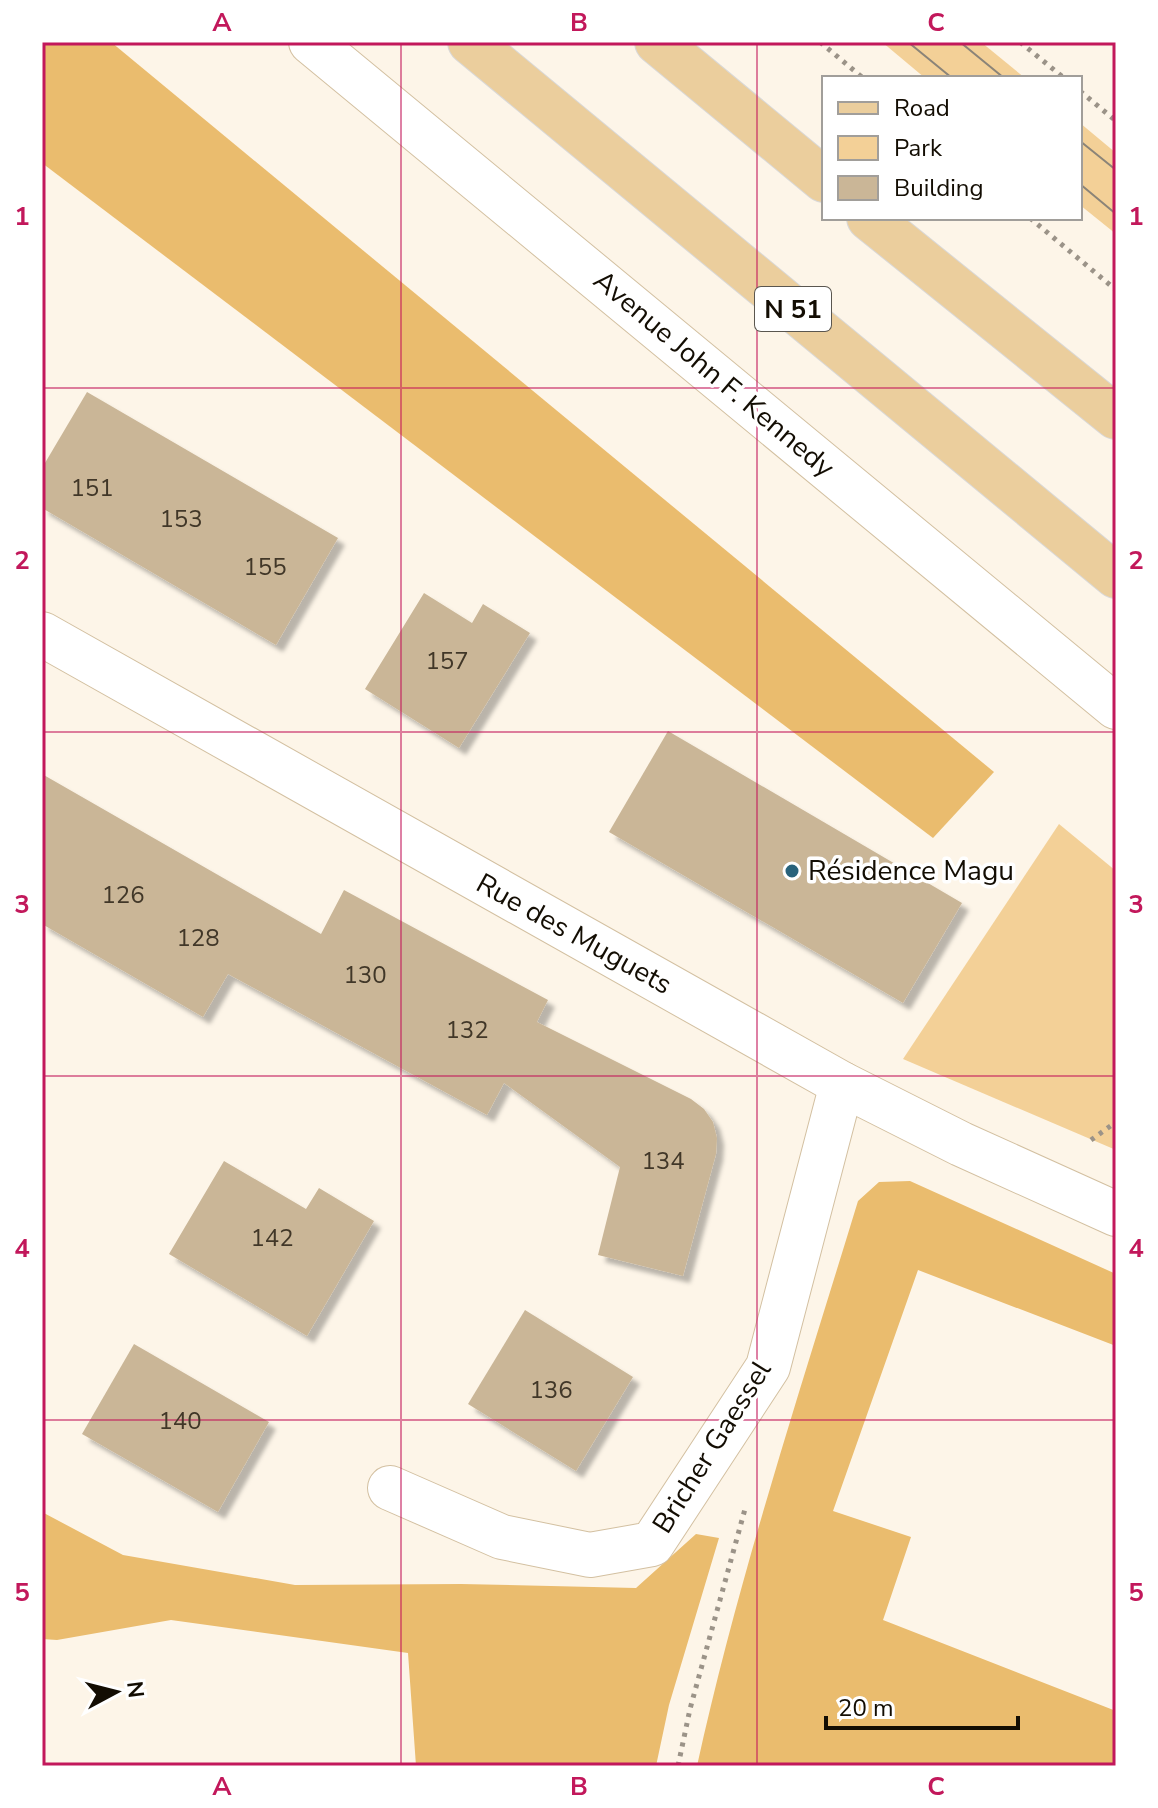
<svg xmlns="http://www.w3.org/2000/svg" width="1158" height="1808" font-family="'Nunito Sans',sans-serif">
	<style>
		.green { fill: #f3d097 }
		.forest { fill: #eabc6e }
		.building { fill: #cab697; filter: url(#shadow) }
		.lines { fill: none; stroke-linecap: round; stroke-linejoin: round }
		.minor-casing { stroke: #d3c0a1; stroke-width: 46 }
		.major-casing { stroke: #d9d8d7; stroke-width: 46 }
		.path { stroke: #9b9388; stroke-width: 5; stroke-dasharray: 4 6; stroke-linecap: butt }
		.minor { stroke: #fff; stroke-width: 44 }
		.major { stroke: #ebce9d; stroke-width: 44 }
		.tram { stroke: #8b8478; stroke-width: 2 }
		.grid { fill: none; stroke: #c2185b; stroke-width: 2; stroke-opacity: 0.55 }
		.poi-dot { fill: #28627b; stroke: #fff; stroke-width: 3 }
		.labels { text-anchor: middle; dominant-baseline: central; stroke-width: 7; stroke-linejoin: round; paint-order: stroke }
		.number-label { font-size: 24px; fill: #413728 }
		.shield { fill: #fff; stroke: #5a564f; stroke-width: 2 }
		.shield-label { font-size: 26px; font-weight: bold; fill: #130d03 }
		.street-label { font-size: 28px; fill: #130d03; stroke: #fff }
		.poi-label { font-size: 28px; fill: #130d03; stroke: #fff; text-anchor: start }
		.neatline { fill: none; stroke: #c2185b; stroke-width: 3 }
		.grid-label { font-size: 26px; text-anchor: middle; font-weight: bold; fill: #c2185b }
	</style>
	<defs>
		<filter id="shadow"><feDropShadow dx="7" dy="7" stdDeviation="2" flood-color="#0004"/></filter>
	</defs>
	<rect width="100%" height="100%" fill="#fdf5e8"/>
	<!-- green -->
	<g class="green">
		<polygon points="882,42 981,42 1025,78 925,78"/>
		<polygon points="1080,123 1116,153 1116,234 1080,205"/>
		<polygon points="1059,824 1116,871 1116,1150 903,1059"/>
	</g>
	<!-- forest -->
	<g class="forest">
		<polygon points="42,42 111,42 994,772 933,838 42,163"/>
		<path d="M910,1181L1116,1274V1346L918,1270L833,1511L911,1537L883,1620L1116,1711V1766H697C739,1575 801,1388 858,1201L879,1182Z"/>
		<polygon points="42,1512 123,1555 295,1585 461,1584 636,1588 696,1534 719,1538 669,1705 656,1766 416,1766 408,1653 171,1620 57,1640 42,1639"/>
	</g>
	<!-- building -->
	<g class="building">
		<polygon points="87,392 338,538 276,645 42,508 42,468"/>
		<polygon points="424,593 472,623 483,604 530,633 459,748 365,689"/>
		<polygon points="668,731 962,903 903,1003 609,832"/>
		<polygon points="42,774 321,934 344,890 548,1000 537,1022 691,1099 704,1109 713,1122 717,1138 716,1154 683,1276 598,1255 620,1167 504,1083 487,1115 228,974 203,1017 42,924"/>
		<polygon points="224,1161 306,1209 319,1188 374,1221 307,1336 169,1254"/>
		<polygon points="525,1310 633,1377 576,1471 468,1404"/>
		<polygon points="134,1344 269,1422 218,1512 82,1434"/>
	</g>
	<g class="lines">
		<!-- minor casing -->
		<g class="minor-casing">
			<g id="minor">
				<polyline points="311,42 1116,707"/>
				<polyline points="42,634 842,1084 961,1144 1116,1214"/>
				<polyline points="390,1488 502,1537 590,1555 652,1544 768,1367 842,1084"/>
			</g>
		</g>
		<!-- major casing -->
		<g class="major-casing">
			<g id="major">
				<polyline points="470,42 1116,576"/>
				<polyline points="657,42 824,180"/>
				<polyline points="869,218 1116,417"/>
			</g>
		</g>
		<!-- path -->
		<g class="path">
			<polyline points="820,42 863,78"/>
			<polyline points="1020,42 1064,78"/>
			<polyline points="1080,91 1116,121"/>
			<polyline points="1030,218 1116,290"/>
			<polyline points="1091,1140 1116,1122"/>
			<polyline points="678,1766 690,1709 745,1509"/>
		</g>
		<!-- minor -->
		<use href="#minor" class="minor"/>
		<!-- major -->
		<use href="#major" class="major"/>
		<!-- tram -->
		<g class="tram">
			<polyline points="908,42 952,78"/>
			<polyline points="960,42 1004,78"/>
			<polyline points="1080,141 1116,170"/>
			<polyline points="1080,184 1116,214"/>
		</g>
	</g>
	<!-- grid -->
	<path class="grid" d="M401,42V1766M757,42V1766M42,388H1116M42,732H1116M42,1076H1116M42,1420H1116"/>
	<!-- markers -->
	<circle class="poi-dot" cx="792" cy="871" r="8"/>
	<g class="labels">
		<!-- number labels -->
		<g class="number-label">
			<text x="92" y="488">151</text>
			<text x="181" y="519">153</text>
			<text x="265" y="567">155</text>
			<text x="447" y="661">157</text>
			<text x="123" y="895">126</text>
			<text x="198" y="938">128</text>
			<text x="365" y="975">130</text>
			<text x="467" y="1030">132</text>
			<text x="663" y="1161">134</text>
			<text x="272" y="1238">142</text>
			<text x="551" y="1390">136</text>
			<text x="180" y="1421">140</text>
		</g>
		<!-- shield labels -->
		<rect class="shield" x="755" y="287" width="76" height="44" rx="6"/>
		<g class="shield-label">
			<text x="793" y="309">N 51</text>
		</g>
		<!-- street labels -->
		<g class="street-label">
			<text transform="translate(714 374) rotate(40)">Avenue John F. Kennedy</text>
			<text transform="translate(574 934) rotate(29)">Rue des Muguets</text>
			<text transform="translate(712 1447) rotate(-58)">Bricher Gaessel</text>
		</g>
		<!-- poi labels -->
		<g class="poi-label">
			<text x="808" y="871">Résidence Magu</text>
		</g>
	</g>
	<!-- border -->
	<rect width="1158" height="1808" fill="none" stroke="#ffffff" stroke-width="88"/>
	<!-- legend -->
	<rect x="822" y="76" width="260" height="144" fill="#ffffff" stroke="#a19e9a" stroke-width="2"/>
	<rect x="838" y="102" width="40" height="12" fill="#ebce9d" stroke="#a19e9a" stroke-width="2"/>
	<text x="894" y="116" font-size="24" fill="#130d03">Road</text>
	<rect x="838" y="136" width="40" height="24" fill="#f3d097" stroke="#a19e9a" stroke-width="2"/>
	<text x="894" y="156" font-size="24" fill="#130d03">Park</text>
	<rect x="838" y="176" width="40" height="24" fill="#cab697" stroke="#a19e9a" stroke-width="2"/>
	<text x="894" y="196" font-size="24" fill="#130d03">Building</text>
	<!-- north arrow -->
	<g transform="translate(116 1692) rotate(83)" stroke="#ffffff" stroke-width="6" paint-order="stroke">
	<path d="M0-6L14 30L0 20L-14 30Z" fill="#130d03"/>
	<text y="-12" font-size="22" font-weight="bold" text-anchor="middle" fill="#130d03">N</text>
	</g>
	<!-- scale -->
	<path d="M826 1716v12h192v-12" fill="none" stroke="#130d03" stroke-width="4"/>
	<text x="838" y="1716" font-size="24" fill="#130d03" stroke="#ffffff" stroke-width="6" paint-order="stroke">20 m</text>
	<rect x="44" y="44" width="1070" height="1720" class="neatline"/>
	<g class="grid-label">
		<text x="222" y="31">A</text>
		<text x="579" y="31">B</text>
		<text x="936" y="31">C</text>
		<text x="22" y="225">1</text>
		<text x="1136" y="225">1</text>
		<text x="22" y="569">2</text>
		<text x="1136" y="569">2</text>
		<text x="22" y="913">3</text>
		<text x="1136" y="913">3</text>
		<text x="22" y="1257">4</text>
		<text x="1136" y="1257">4</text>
		<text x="22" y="1601">5</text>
		<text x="1136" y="1601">5</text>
		<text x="222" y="1795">A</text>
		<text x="579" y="1795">B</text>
		<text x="936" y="1795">C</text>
	</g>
</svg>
